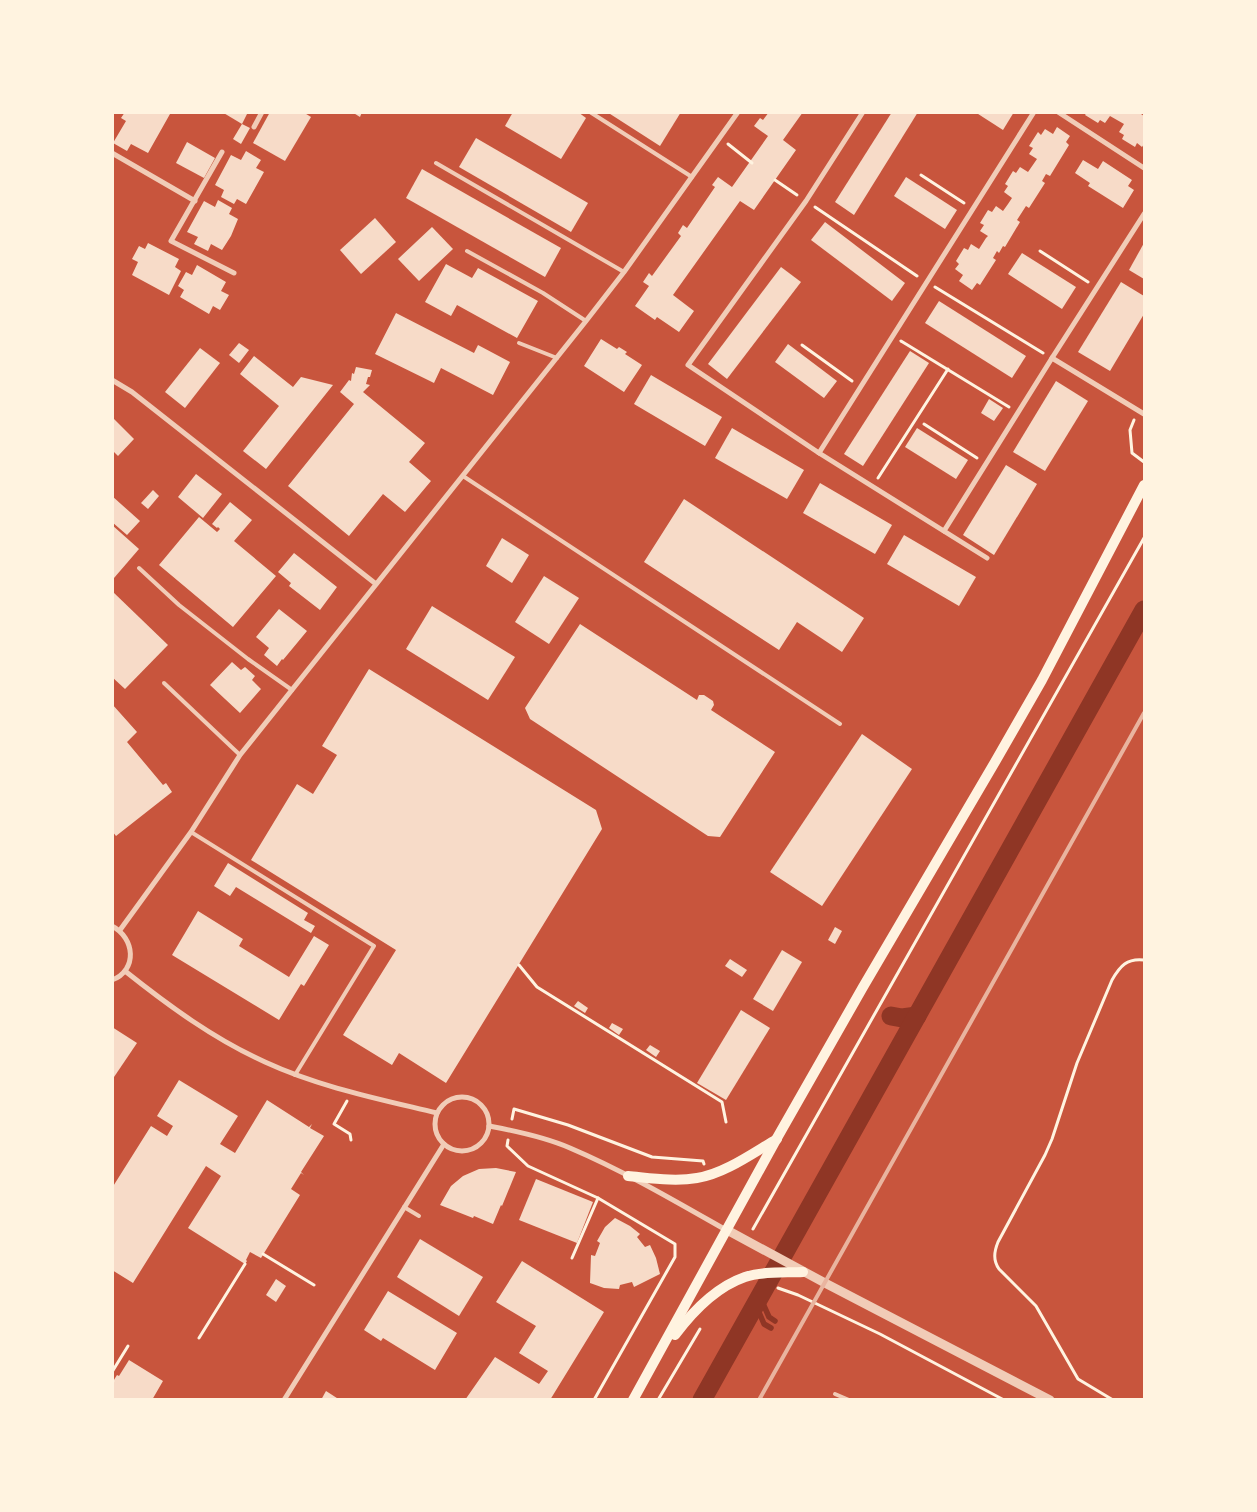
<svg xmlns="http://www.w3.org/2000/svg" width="1257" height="1512" font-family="'Libre Baskerville',serif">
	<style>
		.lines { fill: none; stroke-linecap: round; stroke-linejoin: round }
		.stream { stroke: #8f3625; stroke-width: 5.5 }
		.canal { stroke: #8f3625; stroke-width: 19 }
		.building { fill: #f7dbc8 }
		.path { stroke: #fff3e0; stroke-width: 3 }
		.service { stroke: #f1ccb7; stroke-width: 4 }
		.minor { stroke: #f1ccb7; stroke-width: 5 }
		.tertiary { stroke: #f1ccb7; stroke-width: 9 }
		.secondary { stroke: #fff3e0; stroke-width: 10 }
		.rail { stroke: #e9b49f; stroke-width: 4 }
	</style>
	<rect width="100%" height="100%" fill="#c8553d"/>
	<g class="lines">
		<!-- stream -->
		<g class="stream">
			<polyline points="760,1297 769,1317 775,1321"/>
			<polyline points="756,1305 764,1324 771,1328"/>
		</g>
		<!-- canal -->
		<g class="canal">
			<polyline points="891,1016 902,1018 917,1016"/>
			<polyline points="702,1400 1144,610"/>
		</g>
	</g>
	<!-- building -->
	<g class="building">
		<polygon points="125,112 167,112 170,114 148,153 131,144 127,151 113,143 126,121 121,118"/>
		<polygon points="222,112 248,112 242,124"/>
		<polygon points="270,112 303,112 311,117 285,161 253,143"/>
		<polygon points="352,112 362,112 360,117"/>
		<polygon points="513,112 578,112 586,118 561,159 505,126"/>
		<polygon points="607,112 681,112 660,146"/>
		<polygon points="769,112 803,112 783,140 796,150 754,210 740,201 673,295 694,311 679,332 657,317 655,320 635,306 649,286 643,282 649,273 652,276 681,236 678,233 683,225 687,228 715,187 712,185 718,177 732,187 768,136 754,126 760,118 763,120"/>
		<polygon points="892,112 918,112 854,215 835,202"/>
		<polygon points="975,112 1014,112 1003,130"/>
		<polygon points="1087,112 1138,112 1144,116 1144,144 1142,147 1137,143 1135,147 1122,139 1124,135 1119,132 1124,124 1110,116 1105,123 1100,120 1098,123 1085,115"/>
		<polygon points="242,124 250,128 241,144 233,139"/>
		<polygon points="1057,127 1070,136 1066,142 1069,145 1050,176 1046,174 1042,181 1045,183 1029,208 1026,206 1017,220 1020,222 1005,247 1003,246 999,253 997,251 993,258 996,260 980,285 977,283 972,290 959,281 963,275 955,269 959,264 956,261 964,248 968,250 971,244 979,249 986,238 988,236 980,231 984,225 980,223 988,210 992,212 996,206 1003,211 1008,204 1012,198 1004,192 1008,186 1005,184 1013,171 1016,173 1020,167 1028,172 1037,159 1029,154 1033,148 1029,146 1038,132 1041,135 1045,129 1053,134"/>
		<polygon points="476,138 588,203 571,232 459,167"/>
		<polygon points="187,142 215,158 204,178 176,163"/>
		<polygon points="246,151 261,160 256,168 264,172 246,204 237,199 234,204 221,197 224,190 215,185 231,155 241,160"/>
		<polygon points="1083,160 1098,169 1103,161 1132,180 1128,186 1134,190 1123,208 1088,186 1090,183 1075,173"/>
		<polygon points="422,169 561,248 545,277 406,198"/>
		<polygon points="906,177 957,210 945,229 894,196"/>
		<polygon points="218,200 232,208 229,214 238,219 231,236 222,250 211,244 208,251 194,244 198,237 187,232 204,201 215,207"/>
		<polygon points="375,218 396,242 361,274 340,250"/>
		<polygon points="825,222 905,283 892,301 811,240"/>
		<polygon points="432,227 453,249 419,281 398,259"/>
		<polygon points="148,243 179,259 175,267 181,271 169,295 132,275 138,262 132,259 139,246 145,249"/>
		<polygon points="1144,243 1144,279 1129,270"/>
		<polygon points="1022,253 1076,287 1062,309 1008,274"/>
		<polygon points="446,264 472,278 478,268 538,301 517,338 457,305 451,316 425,302"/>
		<polygon points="197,265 226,282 221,291 229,295 220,310 213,306 209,314 180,297 184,290 178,286 186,272 192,275"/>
		<polygon points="781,267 801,282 727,379 708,364"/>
		<polygon points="1121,282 1144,296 1144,314 1110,371 1078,352"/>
		<polygon points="939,301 1026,356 1012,378 925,323"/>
		<polygon points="396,313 474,353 478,345 510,362 493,395 441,368 434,383 375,354"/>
		<polygon points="601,339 617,349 619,347 627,352 625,354 642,365 624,392 584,366"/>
		<polygon points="239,343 249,350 239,363 229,355"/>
		<polygon points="788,344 837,381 824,398 775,362"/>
		<polygon points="200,348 220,363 185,408 165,392"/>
		<polygon points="910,351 929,363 863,466 844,454"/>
		<polygon points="254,356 293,387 301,377 333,385 266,469 243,451 279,406 240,374"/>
		<polygon points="356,367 372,370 370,377 368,377 366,384 370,385 363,392 425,443 409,462 431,481 405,512 383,494 349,536 288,486 354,404 340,392 349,380 351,381 352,373 354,374"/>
		<polygon points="651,375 722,417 705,446 634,404"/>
		<polygon points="1056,381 1088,401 1045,471 1013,452"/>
		<polygon points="989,399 1003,408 994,421 981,413"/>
		<polygon points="112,417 134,439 118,456 112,450"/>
		<polygon points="732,428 804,470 787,499 715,458"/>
		<polygon points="917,428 968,460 956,479 905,447"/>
		<polygon points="1006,465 1037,484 994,555 963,535"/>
		<polygon points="196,474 222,494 203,518 178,497"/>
		<polygon points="820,483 892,525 875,554 803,513"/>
		<polygon points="153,490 159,496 148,509 141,503"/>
		<polygon points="112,496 140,521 127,535 112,522"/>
		<polygon points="684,499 864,618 842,652 797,622 779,650 644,562"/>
		<polygon points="230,502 252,520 234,541 276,576 233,627 159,565 199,517 217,532 220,529 218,527 217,528 212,524"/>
		<polygon points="112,525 139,549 114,578 112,577"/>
		<polygon points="904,535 976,577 959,606 887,564"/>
		<polygon points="502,538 529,555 512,583 486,566"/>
		<polygon points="294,553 337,587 320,610 289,586 291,583 278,572"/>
		<polygon points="544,576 579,598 549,644 515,622"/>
		<polygon points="112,591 168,645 125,689 112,677"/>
		<polygon points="432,606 515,657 488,700 406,649"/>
		<polygon points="279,609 307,631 283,660 282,659 277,666 264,655 269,648 256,637"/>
		<polygon points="580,624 697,700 699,695 704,695 713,701 714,705 711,710 775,752 720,837 708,836 530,719 525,708"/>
		<polygon points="232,662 241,670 245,667 255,676 252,680 261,689 240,713 210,685"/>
		<polygon points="369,669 596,810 602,829 446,1083 399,1053 392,1065 343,1035 396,950 251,860 297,784 313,794 337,755 322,746"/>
		<polygon points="112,704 137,732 127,742 163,785 166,783 172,792 116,836 112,831"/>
		<polygon points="862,734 912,769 822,906 770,872"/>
		<polygon points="228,863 308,913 304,920 315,926 311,933 236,887 230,896 214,886"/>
		<polygon points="198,911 243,939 239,946 289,977 314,936 329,945 304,986 301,984 279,1020 172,955"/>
		<polygon points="835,927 842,931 835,944 828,940"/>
		<polygon points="782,950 802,962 773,1011 753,999"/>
		<polygon points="730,959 747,970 742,977 725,966"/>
		<polygon points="578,1001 588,1008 585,1013 574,1006"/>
		<polygon points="741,1010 770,1028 726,1100 697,1083"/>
		<polygon points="612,1023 623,1029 619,1035 609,1028"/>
		<polygon points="112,1027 137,1043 112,1080"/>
		<polygon points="650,1045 660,1051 656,1057 646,1050"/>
		<polygon points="179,1080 238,1116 220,1144 235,1153 267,1100 309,1127 312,1124 310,1128 324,1136 301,1172 304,1175 301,1173 291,1189 300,1195 261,1258 250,1252 246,1260 247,1261 245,1264 188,1228 221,1176 206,1166 133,1283 112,1270 112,1188 151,1126 167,1136 173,1126 157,1116"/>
		<polygon points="496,1168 516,1172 502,1206 501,1205 493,1224 474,1216 473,1218 440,1205 451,1186 463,1176 479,1169"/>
		<polygon points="536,1179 593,1202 577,1243 519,1220"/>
		<polygon points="615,1218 630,1226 640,1234 637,1237 645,1247 650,1245 656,1258 660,1274 634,1287 632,1282 620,1285 619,1289 604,1288 590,1283 591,1255 595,1256 600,1243 597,1241 605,1227"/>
		<polygon points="420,1239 483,1277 459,1316 397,1277"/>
		<polygon points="522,1261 604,1312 550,1400 465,1400 495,1357 539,1384 548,1371 519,1353 536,1326 496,1302"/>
		<polygon points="276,1279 286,1286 276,1302 266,1295"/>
		<polygon points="388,1291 457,1333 435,1370 383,1338 381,1341 364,1330"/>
		<polygon points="129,1360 163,1381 152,1400 112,1400 112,1383 117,1375 119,1376"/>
		<polygon points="326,1391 340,1400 321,1400"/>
	</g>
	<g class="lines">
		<!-- path -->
		<g class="path">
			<polyline points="728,144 752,163"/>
			<polyline points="921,175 964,203"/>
			<polyline points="775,180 797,195"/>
			<polyline points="815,207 917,276"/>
			<polyline points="1040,251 1088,282"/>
			<polyline points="935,287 1043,353"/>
			<polyline points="901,341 1009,407"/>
			<polyline points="802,345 852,381"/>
			<polyline points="1134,420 1130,430 1132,453 1144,462"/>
			<polyline points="924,424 977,458"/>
			<polyline points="878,478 948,369"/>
			<polyline points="519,965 537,987 722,1102 726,1122"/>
			<polyline points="347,1101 334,1124 350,1134 351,1140"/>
			<polyline points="512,1119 514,1109 568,1125 652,1157 703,1161 704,1164"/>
			<polyline points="508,1140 507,1146 528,1166 598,1198 675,1244 675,1257 594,1400"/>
			<polyline points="753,1229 1144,538"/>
			<polyline points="263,1254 314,1285"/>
			<polyline points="572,1258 598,1198"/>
			<polyline points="778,1288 798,1295 880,1334 1004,1400"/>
			<polyline points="199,1338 245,1264"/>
			<polyline points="112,1372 128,1346"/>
			<polyline points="112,1381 113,1381"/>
			<polyline points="658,1400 700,1329"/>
			<path d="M1113,1400L1078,1379L1036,1306L999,1269C993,1260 994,1252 998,1242L1045,1155L1052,1139L1077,1063L1112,980C1120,966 1127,958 1144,960"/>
		</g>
		<!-- service -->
		<g class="service">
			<polyline points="590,112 692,177"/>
			<polyline points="436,163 624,272"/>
			<polyline points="467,251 543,293 586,321"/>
			<polyline points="519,343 557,358"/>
			<polyline points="463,476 840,724"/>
			<polyline points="139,568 179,605 248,659 292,690"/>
			<polyline points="164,683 240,755"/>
			<polyline points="191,832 374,946 295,1075"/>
			<polyline points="404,1207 419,1216"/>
			<polyline points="835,1394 849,1400"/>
		</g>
		<!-- minor -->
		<g class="minor">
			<polyline points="863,112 806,201 688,365 819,453 987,558"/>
			<polyline points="1058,112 1144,168"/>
			<polyline points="254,127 262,112"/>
			<polyline points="222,152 171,241 234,273"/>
			<polyline points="112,153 195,201"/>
			<polyline points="1052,358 1144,414"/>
			<polyline points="112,380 132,392 376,584"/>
			<polyline points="819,453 1034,112"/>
			<polyline points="944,531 1052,358 1144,214"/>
			<path d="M112,926C135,938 138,970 112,980"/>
			<polyline points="120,930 191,832 240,755 586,321 624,272 738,112"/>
			<path d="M125,971C169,1006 214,1039 265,1062C319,1087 379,1099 437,1113"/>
			<circle cx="462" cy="1124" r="27"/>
			<path d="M489,1126C516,1131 545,1137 570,1148C624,1171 675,1201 726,1230"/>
			<polyline points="284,1400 444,1144"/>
		</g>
		<!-- tertiary -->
		<polyline class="tertiary" points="727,1230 825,1283 1050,1400"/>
		<!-- secondary -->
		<g class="secondary">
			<path d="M628,1176C650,1178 675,1182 697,1178C724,1174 753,1153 777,1139"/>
			<path d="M675,1335C693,1311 716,1287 745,1277C763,1271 785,1273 803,1272"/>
			<polyline points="633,1400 777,1138 863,987 995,762 1042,680 1144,485"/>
		</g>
		<!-- rail -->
		<polyline class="rail" points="759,1400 1144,713"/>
	</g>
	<!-- border -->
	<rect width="1257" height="1512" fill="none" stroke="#fff3e0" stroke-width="228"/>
</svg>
